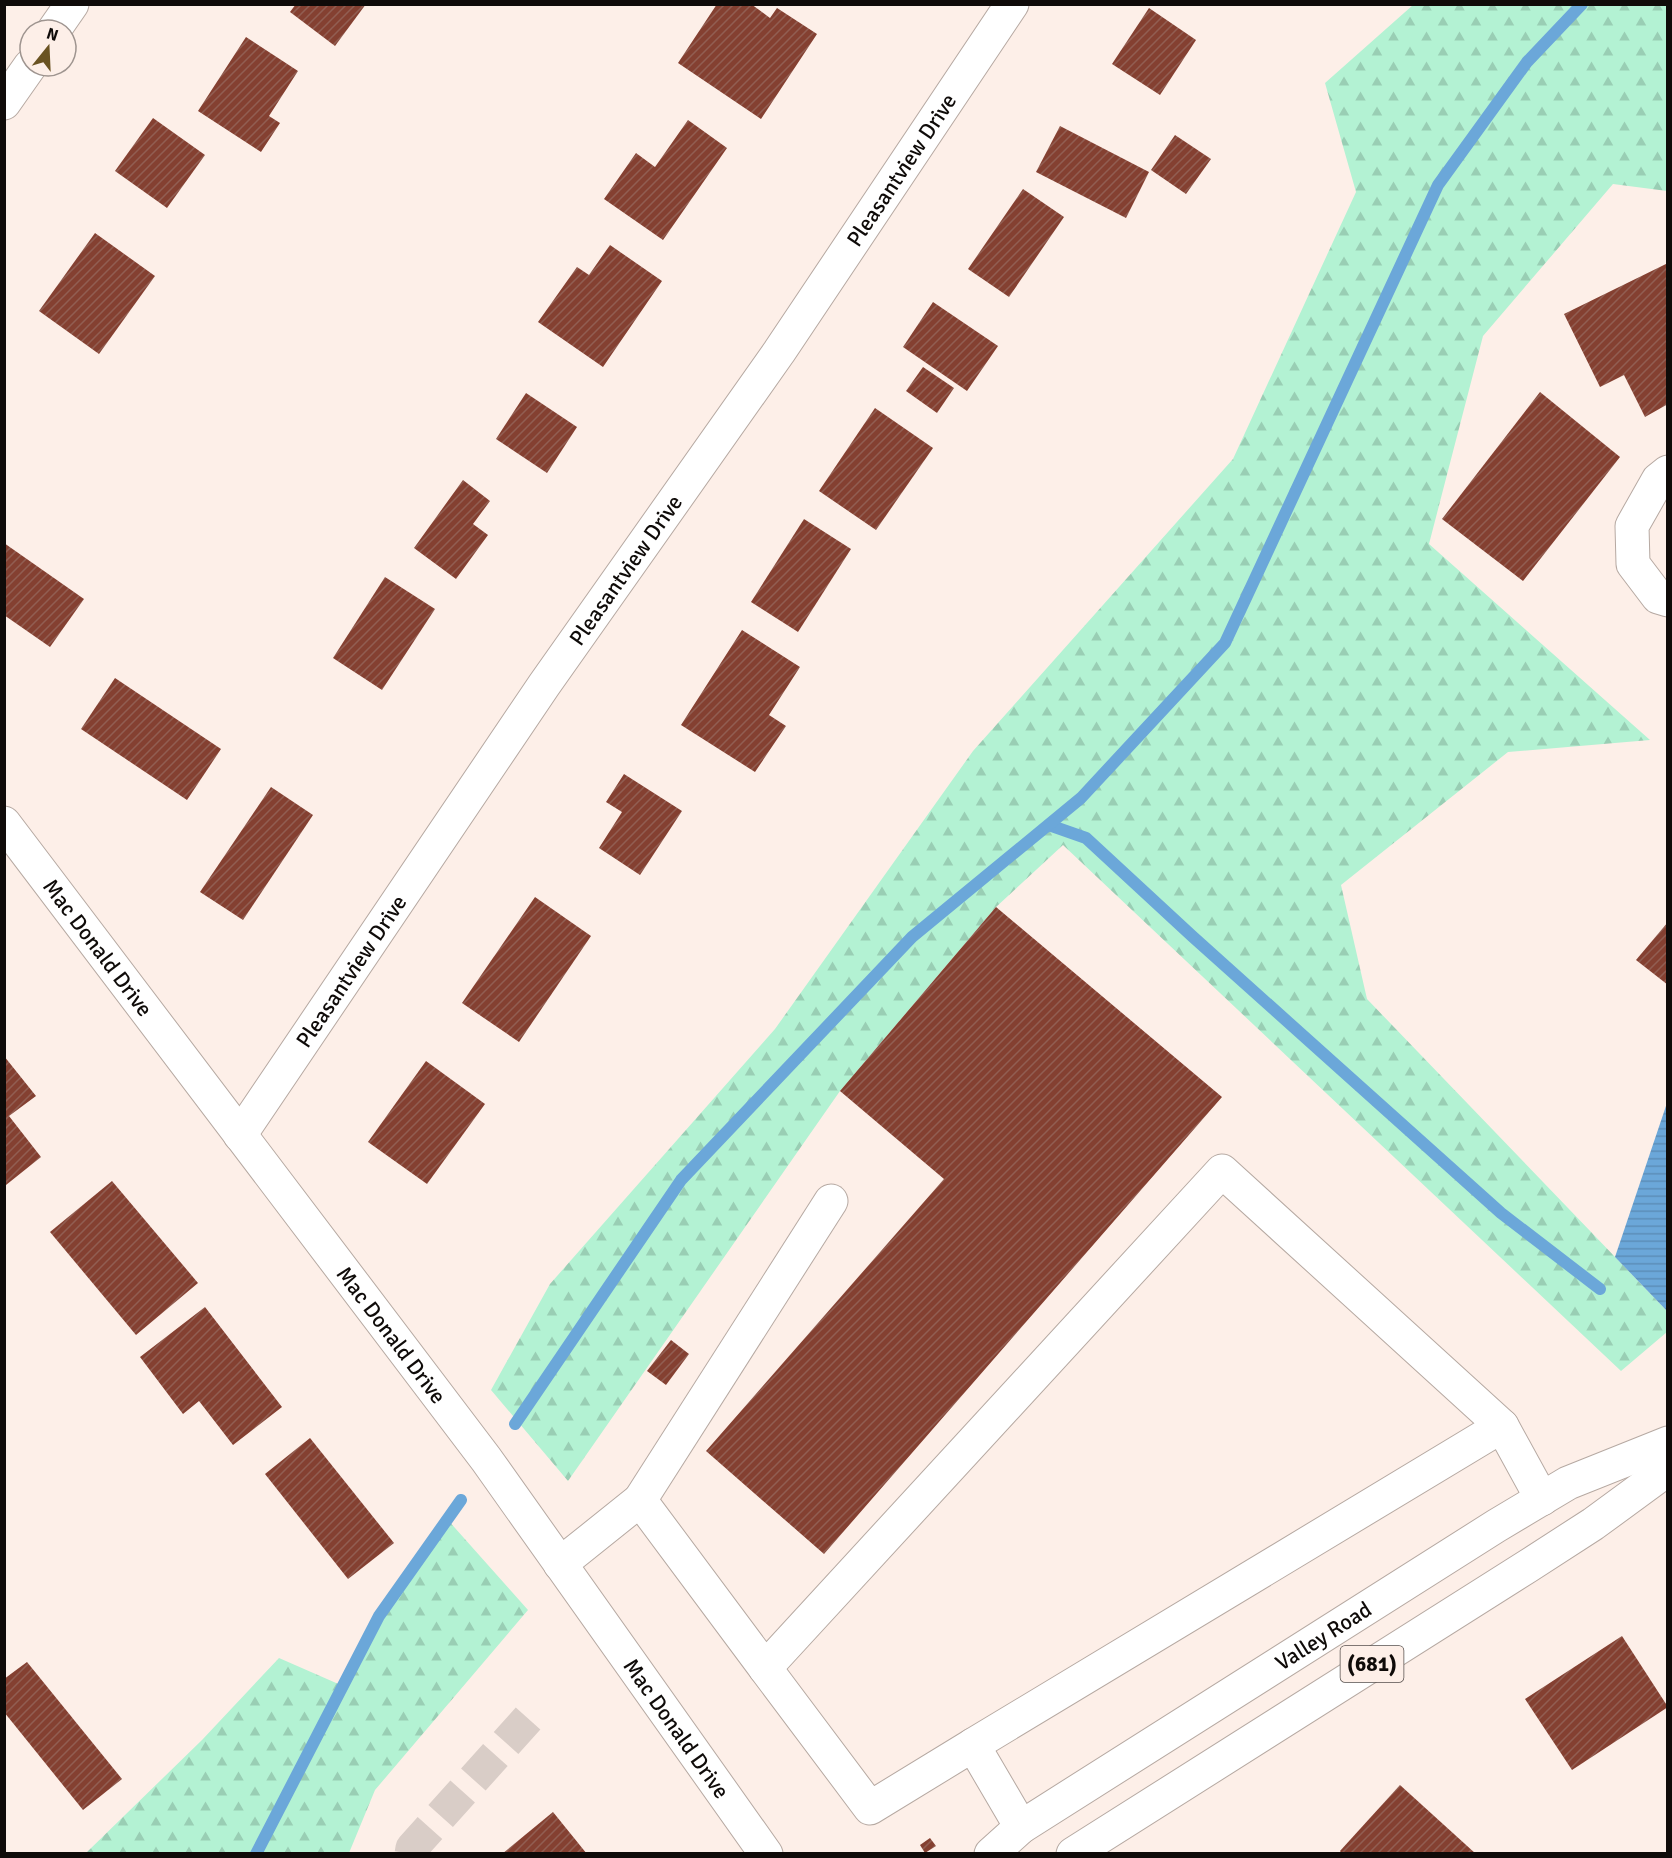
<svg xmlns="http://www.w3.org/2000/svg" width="1672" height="1858" font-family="Signika,sans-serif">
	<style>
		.forest { fill: url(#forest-firs) }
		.water { fill: url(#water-rules) }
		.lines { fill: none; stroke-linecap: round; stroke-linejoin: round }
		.stream { stroke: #6ba7d9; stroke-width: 12 }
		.building { fill: url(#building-hatch) }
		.minor-tunnel { stroke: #d9cdc7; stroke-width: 33; stroke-dasharray: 33 16; stroke-linecap: butt }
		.minor-casing { stroke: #b6a9a2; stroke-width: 35 }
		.major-casing { stroke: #b6a9a2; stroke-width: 35 }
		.minor { stroke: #fff; stroke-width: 33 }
		.major { stroke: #fff; stroke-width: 33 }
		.labels { text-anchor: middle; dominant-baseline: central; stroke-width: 6; stroke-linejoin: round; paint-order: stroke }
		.shield { fill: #fdefe8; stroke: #564f4c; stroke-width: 1.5 }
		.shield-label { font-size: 21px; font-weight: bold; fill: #0f0b09 }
		.street-label { font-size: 22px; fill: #0f0b09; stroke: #fdefe8 }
	</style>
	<defs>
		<pattern id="forest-firs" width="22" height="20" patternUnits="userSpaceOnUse" patternTransform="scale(1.5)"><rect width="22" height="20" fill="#b3f2d3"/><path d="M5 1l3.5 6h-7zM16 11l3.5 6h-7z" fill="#99ceb4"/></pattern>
		<pattern id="water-rules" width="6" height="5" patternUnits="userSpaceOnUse" patternTransform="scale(1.5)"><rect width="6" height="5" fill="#6ba7d9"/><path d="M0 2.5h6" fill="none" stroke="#5c8eb9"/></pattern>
		<pattern id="building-hatch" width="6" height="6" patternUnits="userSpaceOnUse" patternTransform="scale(1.5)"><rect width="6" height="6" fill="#844031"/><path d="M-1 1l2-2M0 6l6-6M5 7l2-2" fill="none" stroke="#915e52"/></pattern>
	</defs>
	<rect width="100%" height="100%" fill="#fdefe8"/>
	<!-- forest -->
	<g class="forest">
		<polygon points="1413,5 1667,5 1667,191 1613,184 1483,336 1429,544 1650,740 1508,752 1341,885 1367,999 1667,1311 1667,1332 1621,1371 1063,845 996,907 840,1091 568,1481 491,1390 550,1284 775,1029 973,751 1233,459 1356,192 1325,83"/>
		<polygon points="447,1519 528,1610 375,1790 349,1853 86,1853 202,1740 279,1658 343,1686 379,1616"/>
	</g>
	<!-- water -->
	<polygon class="water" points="1667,1103 1667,1311 1615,1257"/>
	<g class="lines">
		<!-- stream -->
		<g class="stream">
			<polyline points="1049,825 1086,838 1192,936 1501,1213 1600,1289"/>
			<polyline points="515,1424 681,1180 912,937 1081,798 1225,643 1438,185 1527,62 1582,4"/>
			<polyline points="256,1854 379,1616 461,1500"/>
		</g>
	</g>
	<!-- building -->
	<g class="building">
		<polygon points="296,4 366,4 335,46 290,12"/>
		<polygon points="717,4 751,4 770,18 777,8 817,34 761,119 678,63"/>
		<polygon points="1149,8 1196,40 1160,95 1112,64"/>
		<polygon points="246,37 298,71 269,116 280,123 261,152 198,111"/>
		<polygon points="153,118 205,155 167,208 115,171"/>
		<polygon points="688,120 727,148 663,240 604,199 636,153 655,167"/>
		<polygon points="1060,126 1149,172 1126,218 1036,172"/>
		<polygon points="1175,135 1211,159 1186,194 1151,170"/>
		<polygon points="1023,189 1064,217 1009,297 968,269"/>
		<polygon points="95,233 155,276 99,354 39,311"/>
		<polygon points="610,245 662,281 603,367 538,322 577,267 589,275"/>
		<polygon points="1668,263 1668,404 1645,417 1624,375 1600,387 1564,314"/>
		<polygon points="933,302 998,346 967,391 903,347"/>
		<polygon points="923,367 954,388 937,413 906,391"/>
		<polygon points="1540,392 1620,457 1523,581 1442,519"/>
		<polygon points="526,393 577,427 547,473 496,439"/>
		<polygon points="875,408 933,448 876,530 819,491"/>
		<polygon points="463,480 490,501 473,524 488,535 456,579 414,548"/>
		<polygon points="804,519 851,549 798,632 751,602"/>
		<polygon points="4,543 84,599 50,647 4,615"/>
		<polygon points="385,577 435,609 382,690 333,658"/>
		<polygon points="742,630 800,667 769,715 786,726 755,772 681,725"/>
		<polygon points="115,678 221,749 187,800 81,729"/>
		<polygon points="624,774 682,811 640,875 599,848 622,812 606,802"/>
		<polygon points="271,787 313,815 243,920 200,892"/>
		<polygon points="535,897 591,936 519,1042 462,1003"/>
		<polygon points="996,907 1222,1097 824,1554 706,1451 944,1179 840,1091"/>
		<polygon points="1668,922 1668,985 1636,960"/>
		<polygon points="4,1056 36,1096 9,1116 41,1157 6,1185"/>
		<polygon points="426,1061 485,1104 427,1184 368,1142"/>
		<polygon points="112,1181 198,1283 136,1335 50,1232"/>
		<polygon points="205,1307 282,1407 233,1445 199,1401 183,1414 140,1357"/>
		<polygon points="671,1340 689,1354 666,1385 647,1371"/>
		<polygon points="310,1438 394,1543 348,1579 265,1474"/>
		<polygon points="1622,1636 1668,1707 1572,1770 1525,1699"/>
		<polygon points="27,1662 122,1779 83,1810 4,1712 4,1679"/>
		<polygon points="1400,1785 1476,1854 1342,1854 1340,1851"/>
		<polygon points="553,1812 587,1854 502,1854"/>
		<polygon points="930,1838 936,1846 925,1853 920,1845"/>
	</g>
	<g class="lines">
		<!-- minor-tunnel -->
		<polyline class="minor-tunnel" points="411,1854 412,1848 533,1713"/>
		<!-- minor casing -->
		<g class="minor-casing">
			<g id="minor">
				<polyline points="54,30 72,4"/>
				<polyline points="4,103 30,66"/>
				<polyline points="1668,472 1658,480 1632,526 1633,564 1658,597 1668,600"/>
				<path id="s1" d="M4,823L486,1459L766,1854"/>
				<path id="s2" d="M240,1135L544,685L779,352L1012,4"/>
				<polyline points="640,1500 831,1201"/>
				<polyline points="560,1564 640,1500 765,1668 1222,1171 1502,1426 1542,1499"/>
				<polyline points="765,1668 870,1808 973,1745 1021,1827"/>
				<polyline points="973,1745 1502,1426"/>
			</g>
		</g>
		<!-- major casing -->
		<g class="major-casing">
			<g id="major">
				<path id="s3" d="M991,1854L1021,1827L1496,1526L1568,1483L1668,1443"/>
				<polyline points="1073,1854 1528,1566 1593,1524 1668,1469"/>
			</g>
		</g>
		<!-- minor -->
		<use href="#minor" class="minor"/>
		<!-- major -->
		<use href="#major" class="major"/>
	</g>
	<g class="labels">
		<!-- shield labels -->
		<rect class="shield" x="1340.5" y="1646" width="63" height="36" rx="4.5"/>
		<g class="shield-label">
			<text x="1372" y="1664">(681)</text>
		</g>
		<!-- street labels -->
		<g class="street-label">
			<text stroke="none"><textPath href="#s2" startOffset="1170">Pleasantview Drive</textPath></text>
			<text stroke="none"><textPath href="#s2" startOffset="684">Pleasantview Drive</textPath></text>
			<text stroke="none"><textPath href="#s1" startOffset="156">Mac Donald Drive</textPath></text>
			<text stroke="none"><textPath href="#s2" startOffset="198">Pleasantview Drive</textPath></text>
			<text stroke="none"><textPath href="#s1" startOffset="642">Mac Donald Drive</textPath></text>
			<text stroke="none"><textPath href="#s3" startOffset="398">Valley Road</textPath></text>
			<text stroke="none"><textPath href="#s1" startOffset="1128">Mac Donald Drive</textPath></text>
		</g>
	</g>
	<!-- border -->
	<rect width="1672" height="1858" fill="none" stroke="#0f0b09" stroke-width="12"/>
	<!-- north arrow -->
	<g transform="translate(48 48) rotate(18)"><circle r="28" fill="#fdefe8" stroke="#9e948f" stroke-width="1.5"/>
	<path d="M0-4.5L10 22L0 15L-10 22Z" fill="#6a5322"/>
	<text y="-9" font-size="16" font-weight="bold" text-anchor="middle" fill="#0f0b09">N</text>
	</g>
</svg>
